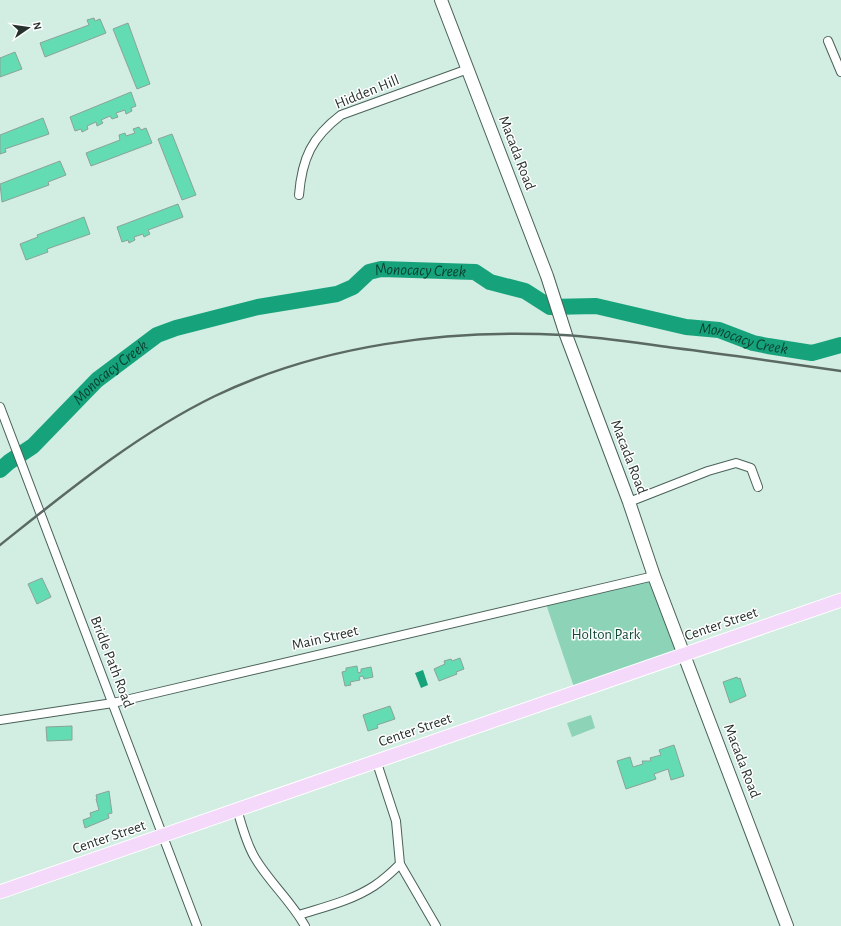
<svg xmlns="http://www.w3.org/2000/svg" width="841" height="926" font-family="'Alegreya Sans',sans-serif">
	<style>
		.green { fill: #8dd3b7 }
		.water { fill: #16a37c }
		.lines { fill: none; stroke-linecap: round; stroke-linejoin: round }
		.river { stroke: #16a37c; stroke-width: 16 }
		.building { fill: #64dcb3; stroke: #8aa398 }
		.street-casing { stroke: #4a6258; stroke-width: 10 }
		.secondary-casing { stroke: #4a6258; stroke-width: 14 }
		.primary-casing { stroke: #fff; stroke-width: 15 }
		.street { stroke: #fff; stroke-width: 8 }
		.secondary { stroke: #fff; stroke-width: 12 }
		.primary { stroke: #f5d9fb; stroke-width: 13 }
		.rail { stroke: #5a6962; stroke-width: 2.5 }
		.labels { text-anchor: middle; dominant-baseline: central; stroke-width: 3; stroke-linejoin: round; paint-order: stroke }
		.street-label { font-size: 15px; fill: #26312c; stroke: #fff }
		.park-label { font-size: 15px; fill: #144837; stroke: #fff }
		.water-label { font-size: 16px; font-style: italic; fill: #0a4030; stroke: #fff }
	</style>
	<rect width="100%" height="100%" fill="#d2ede1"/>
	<!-- green -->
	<g class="green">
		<polygon points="654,576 685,654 576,693 545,601"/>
		<polygon points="591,715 595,728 572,737 567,723"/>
	</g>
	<!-- water -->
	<polygon class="water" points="423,670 428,685 421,688 415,673"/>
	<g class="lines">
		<!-- river -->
		<path class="river" id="s1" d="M0,470L9,462L33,446L97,380L157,335L176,328L258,307L337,294L353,287L369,272L381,269L475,272L490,282L525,291L550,307L596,306L686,327L719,330L753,343L768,346L812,353L841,345"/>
	</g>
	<!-- building -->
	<g class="building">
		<polygon points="94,18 95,21 100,19 106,33 45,57 40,43 89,25 87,20"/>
		<polygon points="128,23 150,84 137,89 113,29"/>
		<polygon points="15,52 22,69 0,77 0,58"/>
		<polygon points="131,92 136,106 131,108 132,111 126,114 125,110 116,113 118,117 112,119 110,116 101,120 103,123 97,126 96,122 87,126 88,129 82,132 81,129 75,131 70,117"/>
		<polygon points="43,118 49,134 5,149 6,152 0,154 0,135"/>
		<polygon points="139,127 141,130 146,128 152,143 91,166 86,153 120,140 119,135 125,133 126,136 135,133 133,129"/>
		<polygon points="172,134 196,195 182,200 158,139"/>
		<polygon points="60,161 66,175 48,182 49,185 2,202 0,184"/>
		<polygon points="178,204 183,217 148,230 150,234 144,237 143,234 134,237 135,240 129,243 128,240 122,242 117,227"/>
		<polygon points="84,217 90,234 47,249 48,252 26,260 20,244 38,237 37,235"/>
		<polygon points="42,578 51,597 37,604 28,584"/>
		<polygon points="460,658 464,669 456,672 457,674 439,681 434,669 445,664 444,661 451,659 452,661"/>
		<polygon points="357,666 358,673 361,672 361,669 371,667 373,677 364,679 363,676 359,677 360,680 350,682 351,685 345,686 342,672 346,671 346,668"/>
		<polygon points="737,677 738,679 740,678 746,696 730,703 723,682"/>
		<polygon points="390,706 395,719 377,725 378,728 368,731 363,715"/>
		<polygon points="72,726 72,740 47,741 46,727"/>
		<polygon points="674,745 684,776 671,780 668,769 654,774 656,779 626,789 617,761 630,757 633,767 643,764 642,761 651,761 650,758 661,755 659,750"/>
		<polygon points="109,791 112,813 108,814 109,818 85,828 83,820 91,817 90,813 99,810 96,799 97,799 96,795"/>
	</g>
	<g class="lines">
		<!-- street casing -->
		<g class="street-casing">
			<g id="street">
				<polyline points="828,41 841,72"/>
				<path d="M299,195C302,158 312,137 341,115L468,69"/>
				<polyline points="0,407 197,926"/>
				<polyline points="629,502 708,471 736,463 751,468 758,487"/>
				<polyline points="0,720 113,703 654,576"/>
				<polyline points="376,760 396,821 400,864 436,926"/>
				<path d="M237,809C242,826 246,843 255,858C270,883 291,901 305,926"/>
				<path d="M299,915C324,907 351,901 374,886C383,880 392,872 400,864"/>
			</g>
		</g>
		<!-- secondary casing -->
		<g class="secondary-casing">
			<polyline id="secondary" points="441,0 547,276 566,335 629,502 654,576 787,926"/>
		</g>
		<!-- primary casing -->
		<g class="primary-casing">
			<polyline id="primary" points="0,892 841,600"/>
		</g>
		<!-- street -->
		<use href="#street" class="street"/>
		<!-- secondary -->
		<use href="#secondary" class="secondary"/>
		<!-- primary -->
		<use href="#primary" class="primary"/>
		<!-- rail -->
		<path class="rail" d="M0,545C68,491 137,434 215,396C321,345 446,329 563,335C601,337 638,343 675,348C731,355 786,363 841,371"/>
	</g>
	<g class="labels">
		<!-- street labels -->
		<g class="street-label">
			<text transform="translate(367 92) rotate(-22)">Hidden Hill</text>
			<text transform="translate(517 153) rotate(69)">Macada Road</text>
			<text transform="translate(629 457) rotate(69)">Macada Road</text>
			<text transform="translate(721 624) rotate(-19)">Center Street</text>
			<text transform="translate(325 638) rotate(-13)">Main Street</text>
			<text transform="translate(112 662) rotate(69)">Bridle Path Road</text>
			<text transform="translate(415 730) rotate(-19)">Center Street</text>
			<text transform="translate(742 761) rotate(69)">Macada Road</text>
			<text transform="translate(109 837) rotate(-19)">Center Street</text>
		</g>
		<!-- park labels -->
		<g class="park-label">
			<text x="606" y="634">Holton Park</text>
		</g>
		<!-- water labels -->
		<g class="water-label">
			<text stroke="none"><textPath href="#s1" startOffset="484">Monocacy Creek</textPath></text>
			<text stroke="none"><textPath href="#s1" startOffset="820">Monocacy Creek</textPath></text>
			<text stroke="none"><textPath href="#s1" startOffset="148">Monocacy Creek</textPath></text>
		</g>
	</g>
	<!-- north arrow -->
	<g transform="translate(28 28) rotate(77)" stroke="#ffffff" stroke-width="3" paint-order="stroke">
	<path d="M0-3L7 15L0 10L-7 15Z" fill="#26312c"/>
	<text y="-6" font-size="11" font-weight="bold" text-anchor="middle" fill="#26312c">N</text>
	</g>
</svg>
